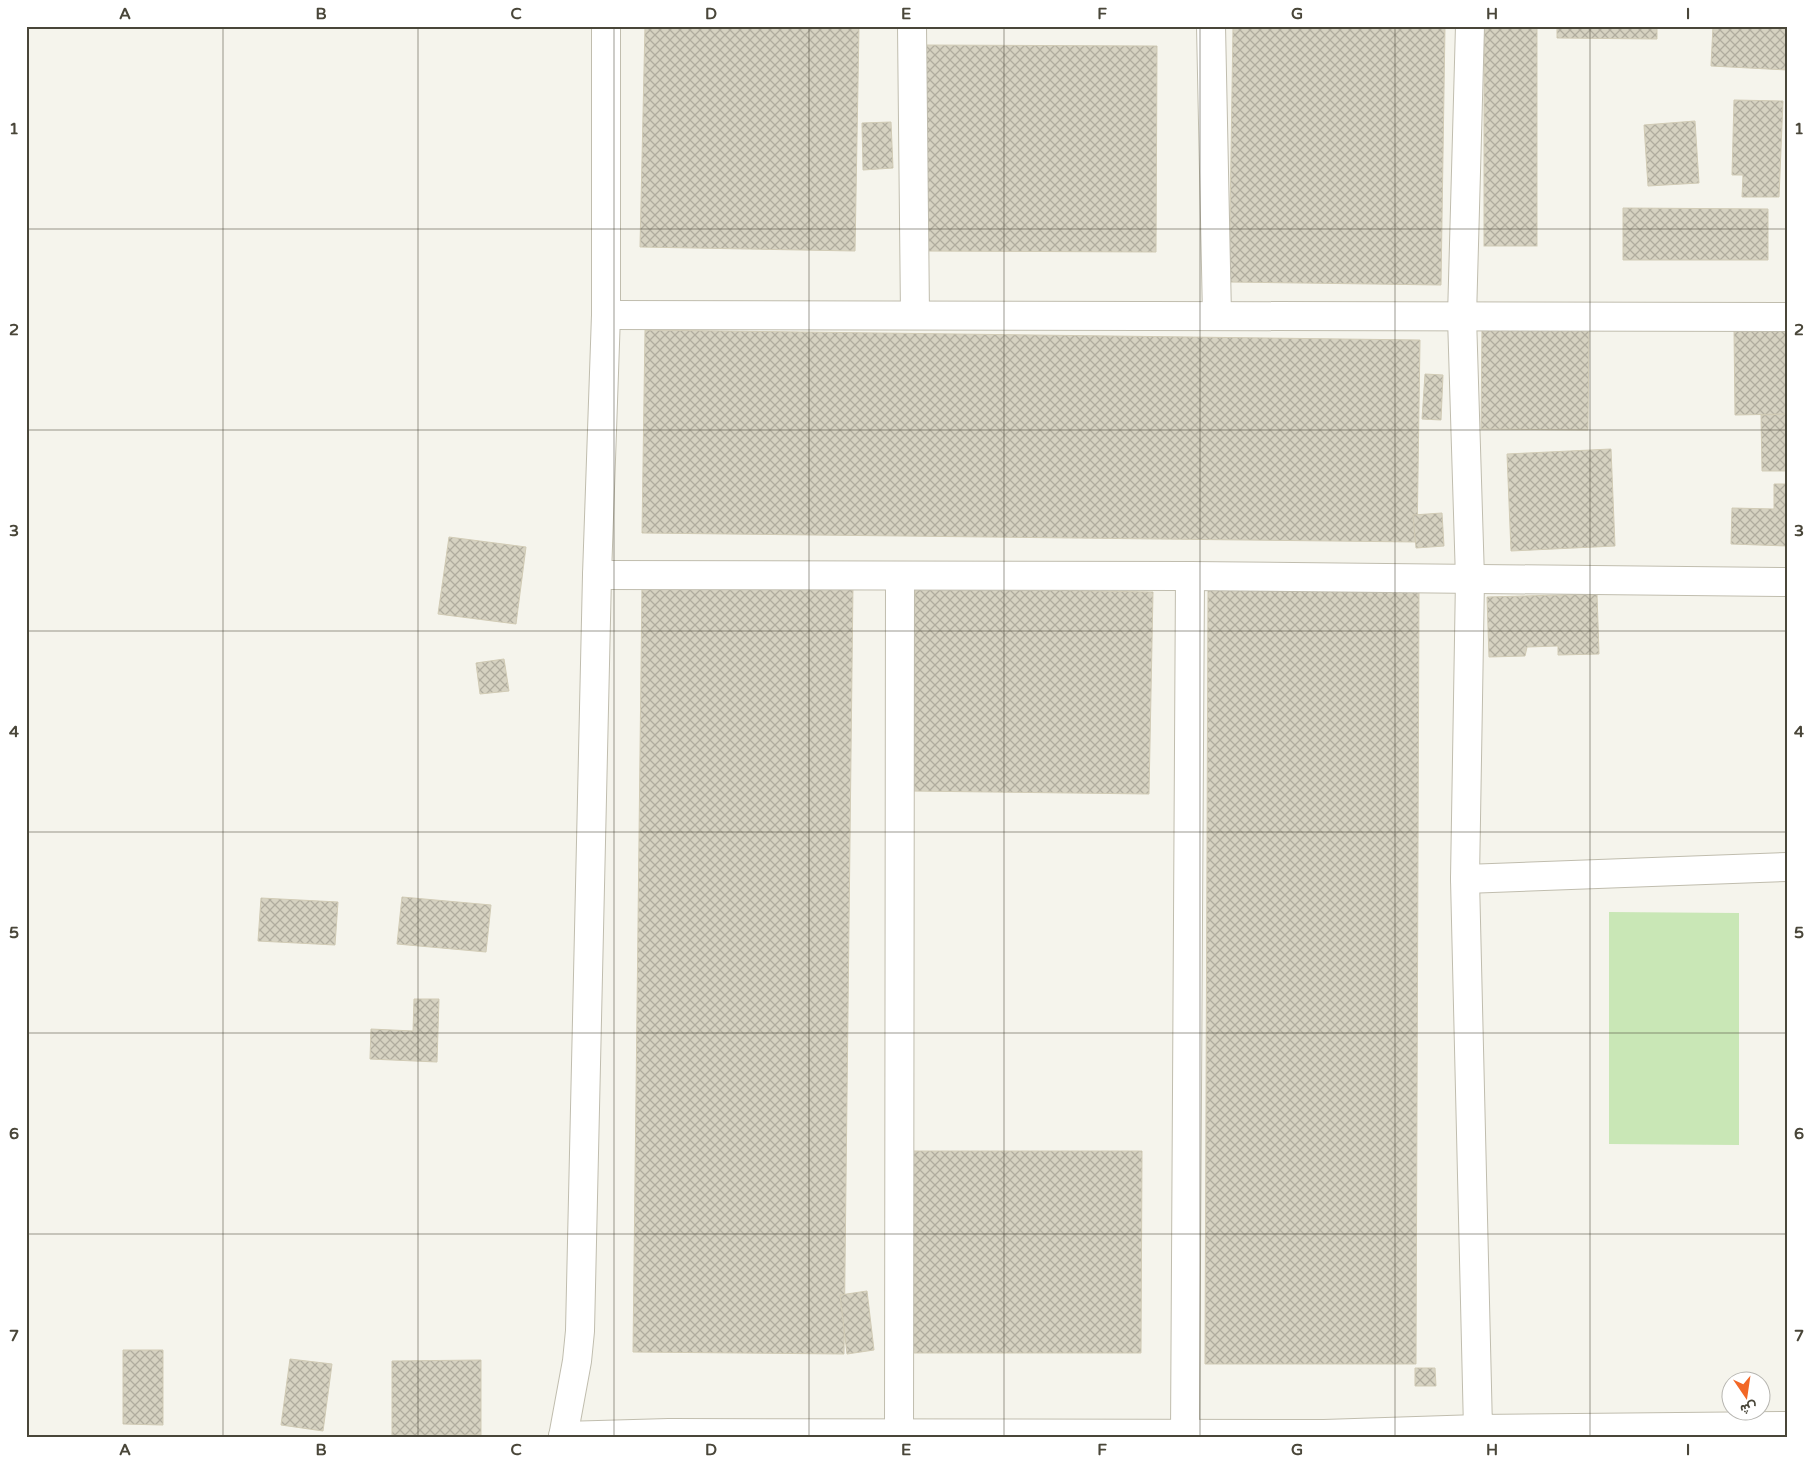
<svg xmlns="http://www.w3.org/2000/svg" width="1813" height="1463" font-family="'Varela Round',Vazirmatn,sans-serif">
	<style>
		.pitch { fill: #c9e7b6 }
		.building { fill: url(#building-cross-hatch); stroke: #d1cbb5 }
		.lines { fill: none; stroke-linecap: round; stroke-linejoin: round }
		.minor-casing { stroke: #c0bdae; stroke-width: 30 }
		.minor { stroke: #fff; stroke-width: 28 }
		.grid { fill: none; stroke: #494639; stroke-width: 1; stroke-opacity: 0.55 }
		.neatline { fill: none; stroke: #494639; stroke-width: 2 }
		.grid-label { font-size: 16px; text-anchor: middle; font-weight: bold; fill: #494639 }
	</style>
	<defs>
		<pattern id="building-cross-hatch" width="8" height="8" patternUnits="userSpaceOnUse" patternTransform="scale(1.25)"><rect width="8" height="8" fill="#d6d2c1"/><path d="M0 0l8 8M0 8l8-8" fill="none" stroke="#b0ac9e"/></pattern>
	</defs>
	<rect width="100%" height="100%" fill="#f5f4ec"/>
	<!-- pitch -->
	<polygon class="pitch" points="1609,912 1739,913 1739,1145 1609,1144"/>
	<!-- building -->
	<g class="building">
		<polygon points="645,26 859,26 855,251 640,247"/>
		<polygon points="1233,26 1445,26 1441,285 1229,282"/>
		<rect x="1484" y="26" width="53" height="220"/>
		<polygon points="1557,26 1657,26 1657,39 1557,38"/>
		<polygon points="1713,26 1787,26 1787,70 1711,66"/>
		<polygon points="923,45 1157,46 1156,252 922,251"/>
		<polygon points="1734,100 1783,101 1779,197 1742,197 1743,175 1732,175"/>
		<polygon points="1695,121 1699,183 1648,186 1644,125"/>
		<polygon points="891,122 893,168 863,170 862,123"/>
		<polygon points="1623,208 1768,209 1768,260 1623,260"/>
		<polygon points="1482,326 1589,328 1588,430 1481,429"/>
		<polygon points="1734,329 1787,329 1787,414 1735,415"/>
		<polygon points="645,330 1420,340 1417,542 642,533"/>
		<polygon points="1425,374 1443,375 1441,420 1422,419"/>
		<polygon points="1787,414 1787,471 1762,471 1761,415"/>
		<polygon points="1611,449 1615,546 1511,551 1507,454"/>
		<polygon points="1774,484 1787,484 1787,546 1731,544 1732,508 1774,509"/>
		<polygon points="1442,513 1444,546 1416,548 1413,515"/>
		<polygon points="449,537 526,547 516,624 438,614"/>
		<polygon points="642,583 853,584 844,1354 633,1352"/>
		<polygon points="915,588 1153,592 1149,794 911,791"/>
		<polygon points="1208,590 1419,591 1416,1364 1205,1364"/>
		<polygon points="1597,594 1599,654 1558,655 1558,646 1527,647 1525,656 1489,657 1487,597"/>
		<polygon points="504,659 509,691 480,694 476,663"/>
		<polygon points="402,897 491,905 486,952 397,944"/>
		<polygon points="261,898 338,902 335,945 258,941"/>
		<polygon points="414,999 439,999 437,1062 370,1059 371,1029 413,1031"/>
		<polygon points="913,1151 1142,1151 1141,1353 913,1353"/>
		<polygon points="867,1291 874,1350 847,1354 840,1295"/>
		<polygon points="123,1350 163,1350 163,1425 123,1424"/>
		<polygon points="290,1359 332,1364 323,1431 281,1425"/>
		<polygon points="481,1360 481,1435 392,1436 392,1361"/>
		<polygon points="1415,1368 1435,1368 1436,1386 1415,1386"/>
	</g>
	<g class="lines">
		<!-- minor casing -->
		<g class="minor-casing">
			<g id="minor">
				<polyline points="912,26 915,315"/>
				<polyline points="1211,26 1217,316"/>
				<polyline points="1470,26 1462,317 1470,579 1465,879 1478,1429 1787,1426"/>
				<polyline points="606,315 1787,317"/>
				<polyline points="597,575 1190,576 1787,582"/>
				<polyline points="1465,879 1787,867"/>
				<polyline points="899,1434 900,576"/>
				<polyline points="1185,1435 1190,576"/>
				<polyline points="563,1436 669,1433 1324,1434 1478,1429 1478,1437"/>
				<polyline points="563,1437 577,1361 580,1331 597,575 606,315 606,26"/>
			</g>
		</g>
		<!-- minor -->
		<use href="#minor" class="minor"/>
	</g>
	<!-- grid -->
	<path class="grid" d="M223,26V1437M418,26V1437M614,26V1437M809,26V1437M1004,26V1437M1200,26V1437M1395,26V1437M1590,26V1437M26,229H1787M26,430H1787M26,631H1787M26,832H1787M26,1033H1787M26,1234H1787"/>
	<!-- border -->
	<rect width="1813" height="1463" fill="none" stroke="#ffffff" stroke-width="55"/>
	<!-- north arrow -->
	<g transform="translate(1746 1396) rotate(167)"><circle r="24" fill="#ffffff" stroke="#b6b5b0"/>
	<path d="M0-4L9 19L0 12L-9 19Z" fill="#f26726"/>
	<text y="-8" font-size="14" font-weight="bold" text-anchor="middle" fill="#494639">ش</text>
	</g>
	<rect x="28" y="28" width="1758" height="1408" class="neatline"/>
	<g class="grid-label">
		<text x="125" y="19">A</text>
		<text x="321" y="19">B</text>
		<text x="516" y="19">C</text>
		<text x="711" y="19">D</text>
		<text x="906" y="19">E</text>
		<text x="1102" y="19">F</text>
		<text x="1297" y="19">G</text>
		<text x="1492" y="19">H</text>
		<text x="1688" y="19">I</text>
		<text x="14" y="134">1</text>
		<text x="1799" y="134">1</text>
		<text x="14" y="335">2</text>
		<text x="1799" y="335">2</text>
		<text x="14" y="536">3</text>
		<text x="1799" y="536">3</text>
		<text x="14" y="737">4</text>
		<text x="1799" y="737">4</text>
		<text x="14" y="938">5</text>
		<text x="1799" y="938">5</text>
		<text x="14" y="1139">6</text>
		<text x="1799" y="1139">6</text>
		<text x="14" y="1341">7</text>
		<text x="1799" y="1341">7</text>
		<text x="125" y="1455">A</text>
		<text x="321" y="1455">B</text>
		<text x="516" y="1455">C</text>
		<text x="711" y="1455">D</text>
		<text x="906" y="1455">E</text>
		<text x="1102" y="1455">F</text>
		<text x="1297" y="1455">G</text>
		<text x="1492" y="1455">H</text>
		<text x="1688" y="1455">I</text>
	</g>
</svg>
